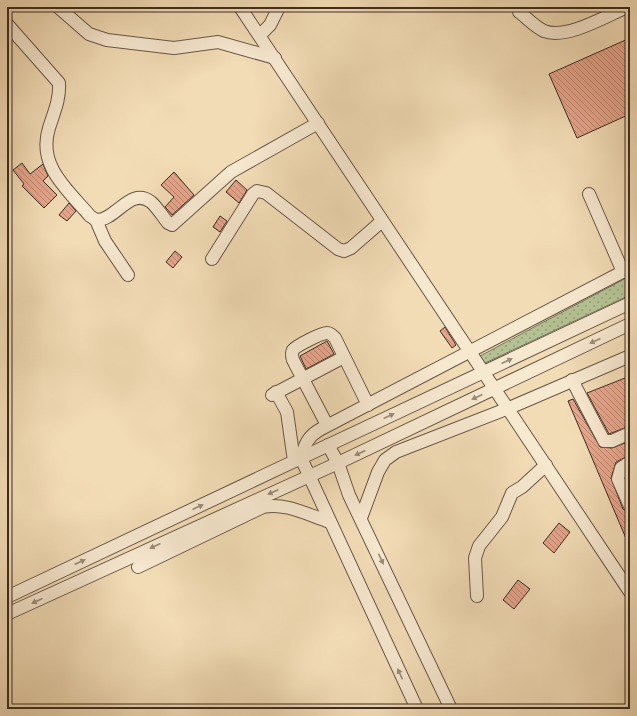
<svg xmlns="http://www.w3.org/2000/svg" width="637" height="716" font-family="'Gentium Book Plus',serif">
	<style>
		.grass { fill: url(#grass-dots); stroke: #78775b }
		.building { fill: url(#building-back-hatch); stroke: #3c2c23 }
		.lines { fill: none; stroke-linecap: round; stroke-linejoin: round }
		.minor-casing { stroke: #6a5848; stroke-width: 14 }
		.minor { stroke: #f7e8d0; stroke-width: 12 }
		.oneway { fill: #9a8a7a }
	</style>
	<defs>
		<pattern id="grass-dots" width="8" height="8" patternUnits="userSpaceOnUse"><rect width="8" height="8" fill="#b4c293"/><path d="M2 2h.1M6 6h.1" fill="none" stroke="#949e78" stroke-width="1.8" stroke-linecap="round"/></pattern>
		<pattern id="building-back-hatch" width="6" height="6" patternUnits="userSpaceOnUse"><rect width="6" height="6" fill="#e8a58b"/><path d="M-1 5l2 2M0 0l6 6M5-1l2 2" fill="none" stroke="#bd8771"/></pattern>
	</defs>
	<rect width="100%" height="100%" fill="#f2dcb6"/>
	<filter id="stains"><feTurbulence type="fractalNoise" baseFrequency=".005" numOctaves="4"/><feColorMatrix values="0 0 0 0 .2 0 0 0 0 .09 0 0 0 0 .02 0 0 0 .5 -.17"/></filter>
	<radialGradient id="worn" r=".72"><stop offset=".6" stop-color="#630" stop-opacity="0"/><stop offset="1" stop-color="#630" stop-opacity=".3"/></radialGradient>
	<!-- grass -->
	<polygon class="grass" points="630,276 630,295 483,364 480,356"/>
	<!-- building -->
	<g class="building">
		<polygon points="630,38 630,114 577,138 549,74"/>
		<polygon points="22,163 30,174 43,164 48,176 43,181 57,195 44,208 22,186 24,184 13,170"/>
		<polygon points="174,172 194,195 172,215 165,207 174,197 161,185"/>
		<polygon points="236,180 247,190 239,203 226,192"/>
		<polygon points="69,203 76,211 67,221 59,215"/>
		<polygon points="220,216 227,221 220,232 213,227"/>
		<polygon points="175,251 182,257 173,268 166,262"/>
		<polygon points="445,327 456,345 452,348 440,331"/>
		<polygon points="327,341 334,354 306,369 300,356"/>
		<polygon points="630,376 630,426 609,434 587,393"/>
		<polygon points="573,399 600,447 612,448 630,441 630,455 616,462 611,478 623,509 630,513 630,548 568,401"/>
		<polygon points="559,523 570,532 554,553 543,543"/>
		<polygon points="518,580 530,589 514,609 503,600"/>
	</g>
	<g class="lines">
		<!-- minor casing -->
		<g class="minor-casing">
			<g id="minor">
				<polyline points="58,7 89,34 107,40 174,48 218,42 275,58"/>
				<polyline points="240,7 630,592"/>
				<path d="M519,12C527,18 535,27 544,31C566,40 606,16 627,7"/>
				<path d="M7,24L59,83C60,100 54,112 49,128C37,166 68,190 90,216L96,220C116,221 130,186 151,202C157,207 163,217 168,223L172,225L231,172L318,123"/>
				<polyline points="260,35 270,25 279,7"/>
				<polyline points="589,194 623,272"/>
				<polyline points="96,220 105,241 128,275"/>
				<polyline points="212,259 253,194 257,191 266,193 338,249 344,251 351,248 382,221"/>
				<polyline points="572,380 604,441 612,441 630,433"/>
				<polyline points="276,392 287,412 294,461"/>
				<polyline points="272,395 344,357"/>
				<path d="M327,425L293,360C292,356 291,354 293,350C296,346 321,333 327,333C330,333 332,335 335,338L368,405"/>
				<polyline points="630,462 621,468 618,479 630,506"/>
				<polyline points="361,518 378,472 385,460 396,452 509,408 630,356"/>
				<path d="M138,567L263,507C285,502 308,515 330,522"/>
				<polyline points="477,596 475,558 479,546 502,517 512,493 522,487 546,465"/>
				<path d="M7,597L301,458C305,444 308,436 321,429L630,268"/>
				<polyline points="7,614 338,463 328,445"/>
				<polyline points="417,709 301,458 630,303"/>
				<polyline points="451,709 349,495 338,463 630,324"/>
			</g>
		</g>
		<!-- minor -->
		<use href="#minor" class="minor"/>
	</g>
	<!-- one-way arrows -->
	<defs><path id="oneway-solid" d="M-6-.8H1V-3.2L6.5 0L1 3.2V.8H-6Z"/></defs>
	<g class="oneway">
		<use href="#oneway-solid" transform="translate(595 341) rotate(155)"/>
		<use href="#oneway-solid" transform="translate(507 361) rotate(-25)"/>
		<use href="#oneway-solid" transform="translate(477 397) rotate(155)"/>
		<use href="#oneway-solid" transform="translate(389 416) rotate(-25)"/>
		<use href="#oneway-solid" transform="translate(360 453) rotate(155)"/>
		<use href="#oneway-solid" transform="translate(273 492) rotate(155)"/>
		<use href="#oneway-solid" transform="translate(198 507) rotate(-25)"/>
		<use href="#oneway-solid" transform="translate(155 546) rotate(155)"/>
		<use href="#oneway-solid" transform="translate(381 559) rotate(65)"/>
		<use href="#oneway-solid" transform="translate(80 562) rotate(-25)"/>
		<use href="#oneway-solid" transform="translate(37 601) rotate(155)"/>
		<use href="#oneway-solid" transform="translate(400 674) rotate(-115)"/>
	</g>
	<!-- margin -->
	<rect width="637" height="716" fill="none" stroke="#f2dcb6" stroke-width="24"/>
	<rect x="8" y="8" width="621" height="700" fill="none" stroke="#3c2c23" stroke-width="2"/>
	<rect x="12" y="12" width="613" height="692" fill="none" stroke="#3c2c23"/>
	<rect width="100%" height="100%" filter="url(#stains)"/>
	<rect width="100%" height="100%" fill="url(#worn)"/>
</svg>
